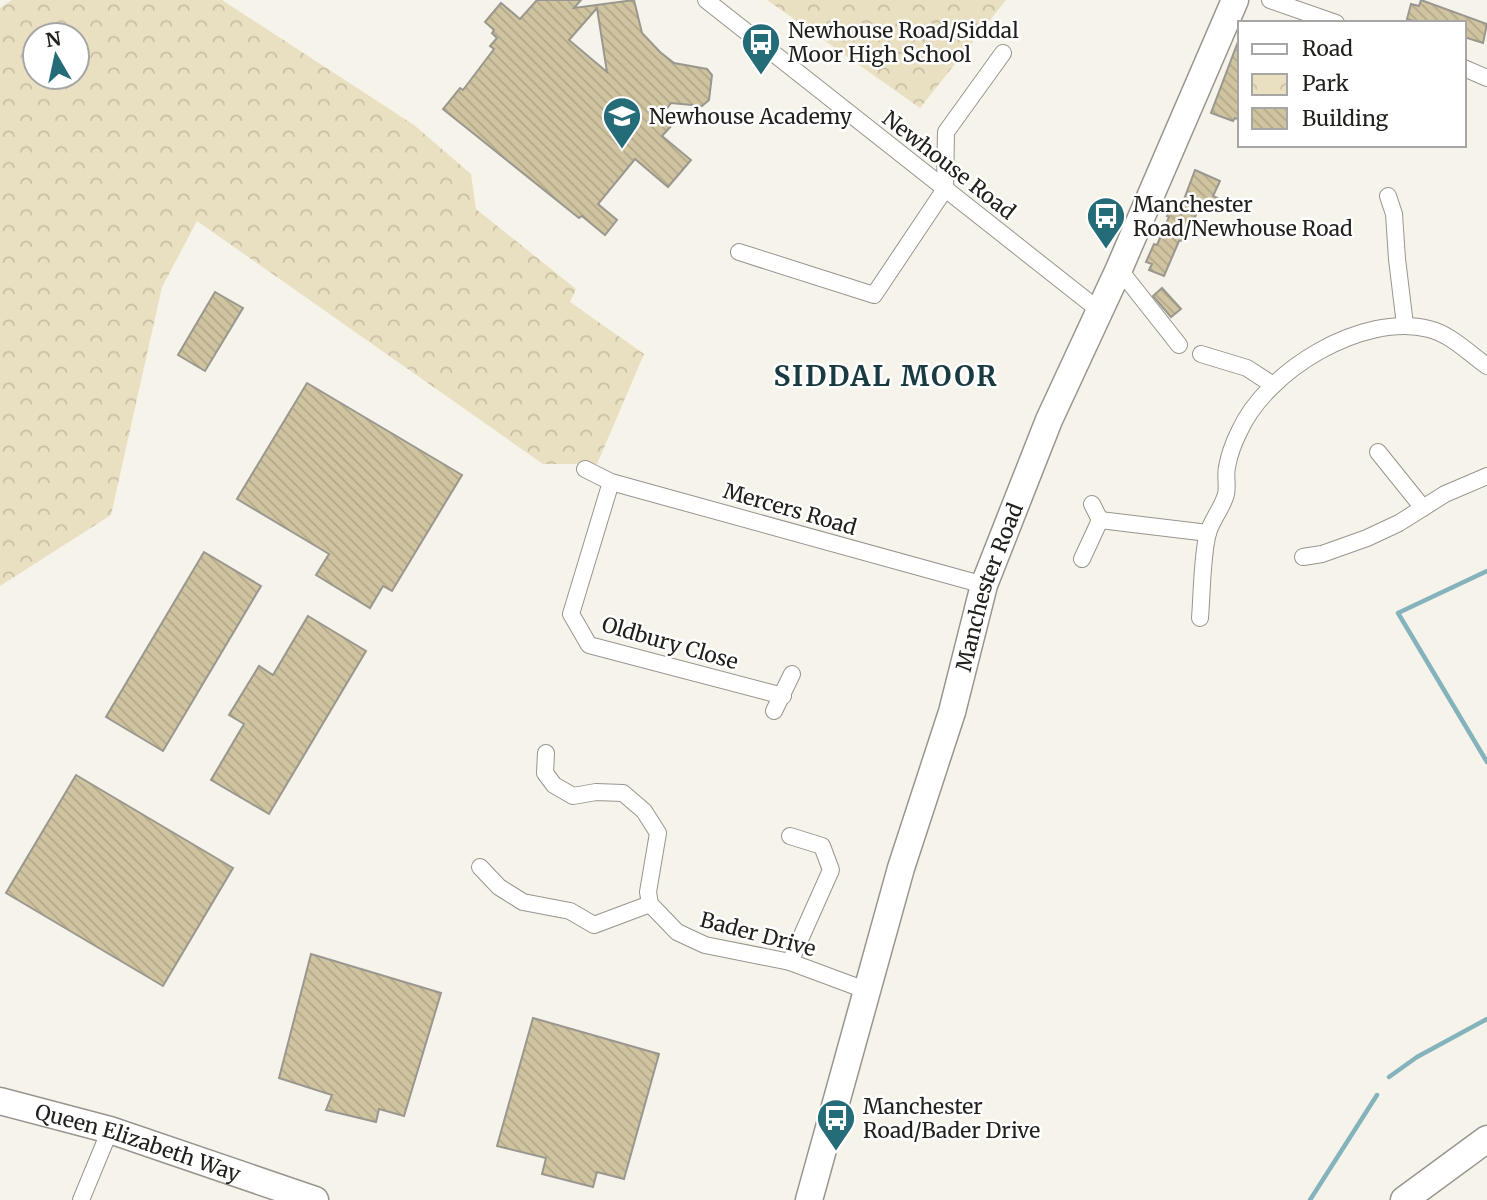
<svg xmlns="http://www.w3.org/2000/svg" width="1487" height="1200" font-family="Merriweather,serif">
	<style>
		.park { fill: url(#park-crowns); fill-rule: evenodd }
		.lines { fill: none; stroke-linecap: round; stroke-linejoin: round }
		.stream { stroke: #85b3bc; stroke-width: 4.5 }
		.building { fill: url(#building-back-hatch); stroke: #99978f; stroke-width: 2; fill-rule: evenodd }
		.minor-casing { stroke: #97958d; stroke-width: 18 }
		.primary-casing { stroke: #97958d; stroke-width: 29 }
		.minor { stroke: #fff; stroke-width: 16 }
		.primary { stroke: #fff; stroke-width: 26 }
		.labels { text-anchor: middle; dominant-baseline: central; stroke-width: 5; stroke-linejoin: round; paint-order: stroke }
		.poi-label { font-size: 21px; fill: #21201d; stroke: #fff; text-anchor: start }
		.street-label { font-size: 21px; fill: #21201d; stroke: #fff }
		.district-label { font-size: 28px; font-weight: bold; letter-spacing: 2px; fill: #193a41; stroke: #fff }
	</style>
	<defs>
		<pattern id="park-crowns" width="20" height="18" patternUnits="userSpaceOnUse" patternTransform="scale(1.75)"><rect width="20" height="18" fill="#e9dfc1"/><path d="M2 6a3 3 0 1 1 6 0M12 15a3 3 0 1 1 6 0" fill="none" stroke="#c8bfa5"/></pattern>
		<pattern id="building-back-hatch" width="6" height="6" patternUnits="userSpaceOnUse" patternTransform="scale(1.75)"><rect width="6" height="6" fill="#d0c4a0"/><path d="M-1 5l2 2M0 0l6 6M5-1l2 2" fill="none" stroke="#b2a889"/></pattern>
	</defs>
	<rect width="100%" height="100%" fill="#f6f3eb"/>
	<!-- park -->
	<g class="park">
		<path d="M12,0H222L414,125L471,174L476,209L576,289L570,302L644,354L597,464H543L197,221L162,287L111,515L0,586V8ZM35,35H77V77H35Z"/>
		<polygon points="767,0 1006,0 920,108"/>
	</g>
	<g class="lines">
		<!-- stream -->
		<g class="stream">
			<polyline points="1487,571 1398,613 1487,762"/>
			<polyline points="1389,1077 1417,1057 1487,1019"/>
			<polyline points="1310,1200 1377,1095"/>
		</g>
	</g>
	<!-- building -->
	<g class="building">
		<path d="M537,0H581L574,8L634,0L642,33L660,52L674,63L707,69L712,75L709,100L702,106L671,103L661,116L672,125L662,136L691,160L668,187L635,159L598,204L617,220L605,235L582,216L579,218L443,109L460,88L463,90L494,49L490,46L497,38L492,33L494,30L485,22L501,3L520,19ZM597,8L607,72L569,40Z"/>
		<polygon points="1421,0 1487,24 1483,43 1464,37 1464,23 1420,23 1407,19 1411,4 1419,6"/>
		<polygon points="1239,39 1240,120 1235,118 1233,121 1211,113"/>
		<polygon points="1195,170 1220,181 1213,196 1222,200 1218,210 1201,203 1185,240 1179,241 1164,276 1149,270 1152,264 1146,262 1154,244 1157,245 1169,217 1167,216 1172,206 1180,210"/>
		<polygon points="1162,288 1181,309 1171,317 1153,296"/>
		<polygon points="215,292 243,308 205,371 178,355"/>
		<polygon points="307,383 462,475 392,591 383,586 370,608 316,575 329,554 237,499"/>
		<polygon points="204,552 261,586 163,751 106,717"/>
		<polygon points="308,616 366,651 269,814 211,780 244,724 229,715 259,666 273,675"/>
		<polygon points="76,775 233,868 163,986 6,893"/>
		<polygon points="311,954 441,993 404,1116 379,1109 376,1122 326,1110 332,1095 279,1078"/>
		<polygon points="533,1018 659,1054 624,1179 597,1172 593,1187 542,1174 546,1158 497,1146"/>
	</g>
	<g class="lines">
		<!-- minor casing -->
		<g class="minor-casing">
			<g id="minor">
				<polyline points="706,0 1100,311"/>
				<polyline points="1270,0 1336,23"/>
				<polyline points="1464,68 1487,78"/>
				<polyline points="1388,196 1394,214 1397,259 1405,325"/>
				<polyline points="739,252 874,295 945,189 946,132 1003,53"/>
				<polyline points="1119,269 1179,345"/>
				<polyline points="1201,354 1247,368 1273,385"/>
				<polyline points="1378,452 1423,508"/>
				<polyline points="585,469 611,482 984,585"/>
				<polyline points="611,482 571,614 589,645 783,696"/>
				<polyline points="1100,520 1208,533"/>
				<polyline points="1303,557 1322,554 1367,538 1399,523 1445,494 1487,476"/>
				<polyline points="1082,559 1100,520 1092,504"/>
				<path d="M1200,618C1202,594 1202,554 1208,533C1212,519 1223,507 1226,494C1228,485 1225,476 1227,467C1229,456 1234,442 1239,432C1266,371 1362,312 1429,329C1450,334 1469,353 1487,366"/>
				<polyline points="774,711 792,674"/>
				<polyline points="546,753 545,773 554,785 573,796 596,792 623,793 644,811 658,833 648,892 650,904 677,932 705,945 790,962 868,991"/>
				<polyline points="790,836 822,846 831,870 790,962"/>
				<polyline points="480,867 499,887 523,902 570,911 594,925 650,904"/>
				<polyline points="81,1200 110,1130"/>
			</g>
		</g>
		<!-- primary casing -->
		<g class="primary-casing">
			<g id="primary">
				<path id="s1" d="M0,1101L110,1130L315,1200"/>
				<path id="s2" d="M809,1200L901,868L952,712L984,585L1049,420L1119,269L1235,0"/>
				<polyline points="1404,1200 1487,1139"/>
			</g>
		</g>
		<!-- minor -->
		<use href="#minor" class="minor"/>
		<!-- primary -->
		<use href="#primary" class="primary"/>
	</g>
	<!-- icons -->
	<defs>
		<g id="bus-pin" transform="scale(2.0125)"><path d="M0 17L-7.5 6A9.5 9.5 0 1 1 7.5 6Z" fill="#256c79" stroke="#fff"/><path d="M-5-6H5V4H4V6H2V4H-2V6H-4V4H-5ZM-3.5-4V0h7V-4ZM-3.5 1.2v1.5H-2V1.2ZM2 1.2v1.5H3.5V1.2Z" fill="#fff"/></g>
		<g id="school-pin" transform="scale(2.0125)"><path d="M0 17L-7.5 6A9.5 9.5 0 1 1 7.5 6Z" fill="#256c79" stroke="#fff"/><path d="M0-5L7-2L0 1L-7-2ZM-4 1L0 2.5L4 1V4Q0 6-4 4Z" fill="#fff"/></g>
	</defs>
	<g fill-rule="evenodd">
		<use href="#bus-pin" x="761" y="42"/>
		<use href="#school-pin" x="622" y="116"/>
		<use href="#bus-pin" x="1106" y="216"/>
		<use href="#bus-pin" x="836" y="1118"/>
	</g>
	<g class="labels">
		<!-- poi labels -->
		<g class="poi-label">
			<text x="788" y="30">Newhouse Road/Siddal<tspan x="788" dy="24">Moor High School</tspan></text>
			<text x="649" y="116">Newhouse Academy</text>
			<text x="1133" y="204">Manchester<tspan x="1133" dy="24">Road/Newhouse Road</tspan></text>
			<text x="863" y="1106">Manchester<tspan x="863" dy="24">Road/Bader Drive</tspan></text>
		</g>
		<!-- street labels -->
		<g class="street-label">
			<text transform="translate(949 165) rotate(38)">Newhouse Road</text>
			<text transform="translate(790 509) rotate(16)">Mercers Road</text>
			<text stroke="none"><textPath href="#s2" startOffset="639">Manchester Road</textPath></text>
			<text transform="translate(670 643) rotate(16)">Oldbury Close</text>
			<text transform="translate(758 934) rotate(15)">Bader Drive</text>
			<text stroke="none"><textPath href="#s1" startOffset="144">Queen Elizabeth Way</textPath></text>
		</g>
		<!-- district labels -->
		<g class="district-label">
			<text x="886" y="376">SIDDAL MOOR</text>
		</g>
	</g>
	<!-- legend -->
	<rect x="1238" y="21" width="228" height="126" fill="#ffffff" stroke="#a6a6a5" stroke-width="2"/>
	<rect x="1252" y="44" width="35" height="10" fill="#ffffff" stroke="#a6a6a5" stroke-width="2"/>
	<text x="1302" y="56" font-size="21" fill="#21201d">Road</text>
	<rect x="1252" y="74" width="35" height="21" fill="url(#park-crowns)" stroke="#a6a6a5" stroke-width="2"/>
	<text x="1302" y="91" font-size="21" fill="#21201d">Park</text>
	<rect x="1252" y="108" width="35" height="21" fill="url(#building-back-hatch)" stroke="#a6a6a5" stroke-width="2"/>
	<text x="1302" y="126" font-size="21" fill="#21201d">Building</text>
	<!-- north arrow -->
	<g transform="translate(56 56) rotate(351)"><circle r="33" fill="#ffffff" stroke="#a6a6a5" stroke-width="2"/>
	<path d="M0-5L12 26L0 18L-12 26Z" fill="#256c79"/>
	<text y="-10" font-size="19" font-weight="bold" text-anchor="middle" fill="#21201d">N</text>
	</g>
</svg>
